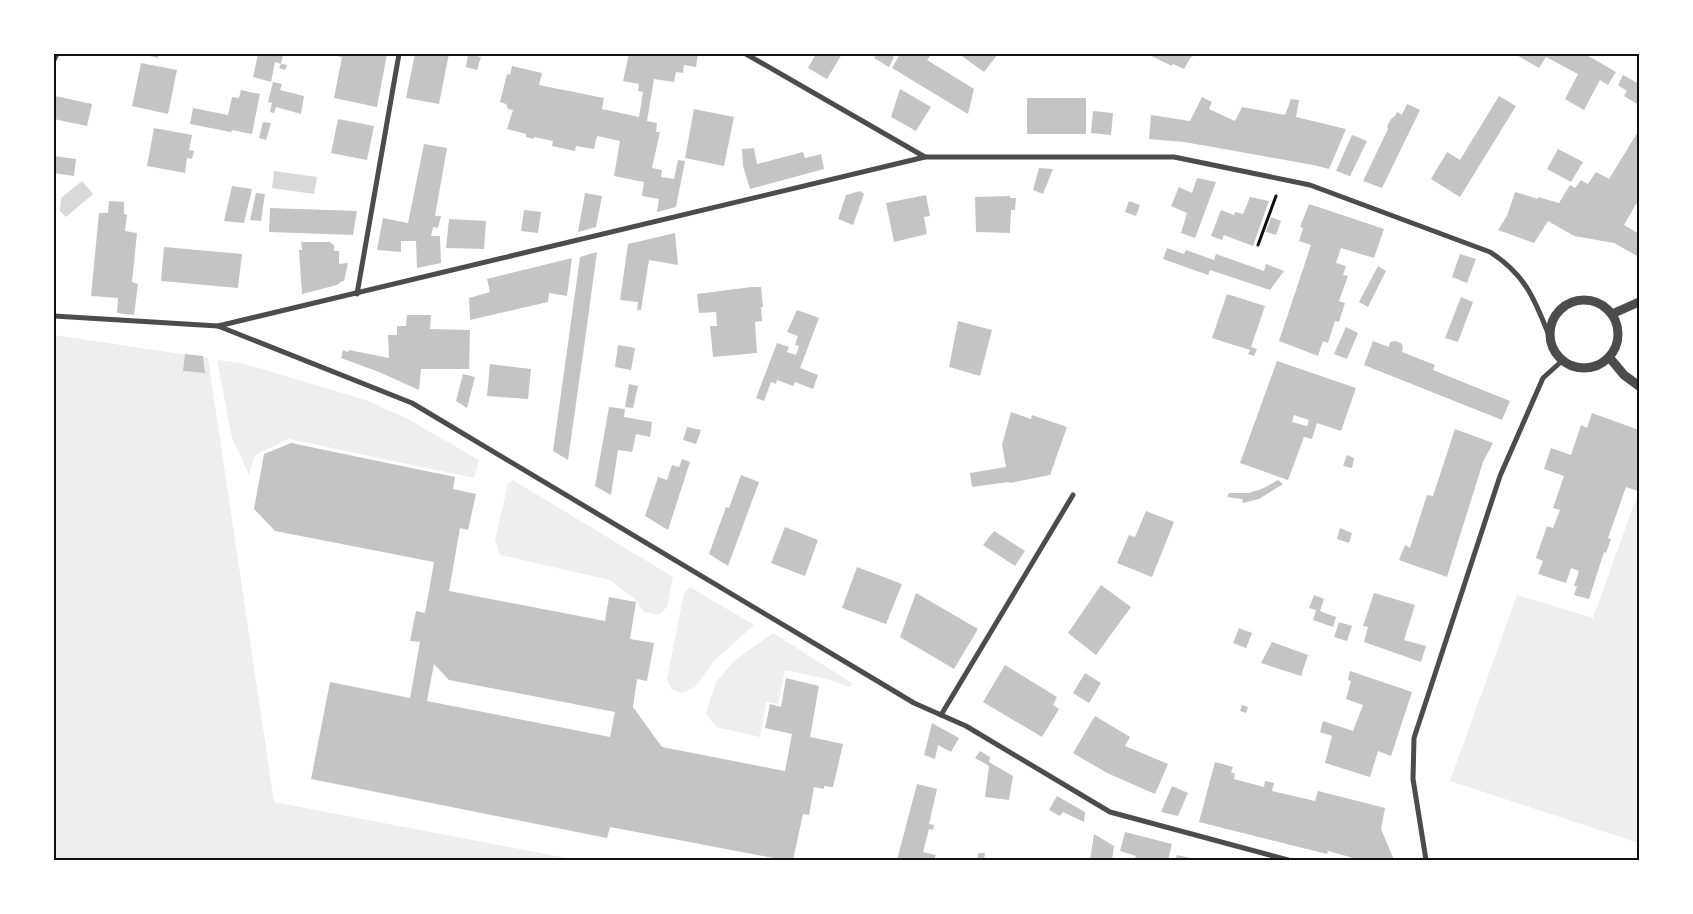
<svg xmlns="http://www.w3.org/2000/svg" width="1693" height="914" font-family="'Titillium Web',sans-serif">
	<style>
		.green { fill: #eee }
		.water { fill: #d9d9d9 }
		.building { fill: #c4c4c4; fill-rule: evenodd }
		.lines { fill: none; stroke-linecap: round; stroke-linejoin: round }
		.path { stroke: #111; stroke-width: 3 }
		.minor { stroke: #4c4c4c; stroke-width: 5 }
		.tertiary { stroke: #4c4c4c; stroke-width: 9 }
		.neatline { fill: none; stroke: #111; stroke-width: 2 }
	</style>
	<rect width="100%" height="100%" fill="#fff"/>
	<!-- green -->
	<g class="green">
		<polygon points="54,335 208,358 274,802 577,860 54,860"/>
		<polygon points="217,360 241,363 366,400 408,419 479,460 474,478 289,439 255,455 249,475 232,438"/>
		<polygon points="513,480 673,577 667,607 659,615 644,612 635,599 610,580 500,555 495,540 508,484"/>
		<polygon points="1639,490 1639,843 1450,781 1517,595 1593,618"/>
		<polygon points="690,587 754,625 714,661 695,687 682,693 671,689 667,679 684,593"/>
		<polygon points="773,633 852,683 850,687 827,679 785,670 778,704 766,702 760,737 716,727 706,713 716,682 735,660"/>
	</g>
	<!-- water -->
	<g class="water">
		<polygon points="274,171 317,177 314,194 272,188"/>
		<polygon points="82,181 93,194 66,217 60,211 61,198"/>
	</g>
	<!-- building -->
	<g class="building">
		<polygon points="142,54 158,54 158,58"/>
		<polygon points="258,54 283,54 281,64 275,62 271,82 253,77"/>
		<polygon points="338,54 387,54 377,107 334,98 342,57 337,56"/>
		<polygon points="415,54 449,54 439,104 406,98"/>
		<polygon points="468,54 481,57 477,70 466,67"/>
		<polygon points="629,54 698,54 696,67 684,65 683,73 676,72 674,82 654,79 647,121 657,123 656,132 660,132 652,168 662,170 661,177 674,179 678,160 685,161 676,207 657,212 659,199 642,196 644,182 614,176 620,141 597,136 594,149 576,146 575,151 552,146 553,141 534,137 534,139 526,137 526,134 507,129 513,110 508,109 506,104 500,102 507,74 510,75 512,66 542,73 539,85 604,98 602,109 639,117 643,92 638,91 639,84 623,81"/>
		<polygon points="816,54 842,54 827,79 808,68"/>
		<polygon points="876,54 888,54 894,57 889,67 874,58"/>
		<polygon points="900,54 929,54 931,55 927,60 974,89 968,114 892,68"/>
		<polygon points="959,54 998,54 984,72"/>
		<polygon points="1147,54 1199,54 1191,57 1184,69 1173,64 1172,66"/>
		<polygon points="1515,54 1585,54 1616,72 1608,85 1600,80 1584,110 1565,99 1578,74 1546,57 1539,68"/>
		<polygon points="141,63 177,70 168,114 132,106"/>
		<polygon points="281,64 287,65 285,70 279,68"/>
		<polygon points="1623,75 1639,84 1639,105 1624,96 1627,91 1618,85"/>
		<polygon points="273,82 282,84 280,90 304,96 301,114 276,107 274,113 270,112 272,103 268,102"/>
		<polygon points="900,89 931,107 916,131 891,117"/>
		<polygon points="241,90 260,94 252,134 232,130 231,132 190,124 193,108 228,115 232,97 239,98"/>
		<polygon points="55,96 92,104 87,126 54,119"/>
		<polygon points="1499,96 1516,106 1460,197 1431,179 1447,152 1460,160"/>
		<polygon points="1202,97 1212,102 1209,109 1235,121 1242,107 1285,115 1291,99 1299,100 1296,117 1346,129 1329,169 1313,165 1224,149 1184,142 1149,139 1151,115 1190,121"/>
		<rect x="1027" y="98" width="59" height="36"/>
		<polygon points="1407,104 1420,110 1382,188 1363,181 1388,129 1387,126 1391,119 1395,116 1397,112 1402,115"/>
		<polygon points="694,109 734,117 724,166 685,158"/>
		<polygon points="1093,111 1113,113 1111,135 1091,133"/>
		<polygon points="338,119 374,126 367,160 331,153"/>
		<polygon points="263,122 271,123 266,140 259,138"/>
		<polygon points="154,128 192,135 189,150 194,151 192,159 187,158 185,173 147,166"/>
		<polygon points="1639,130 1639,199 1624,225 1639,234 1639,257 1614,243 1574,236 1548,221 1534,243 1498,230 1507,216 1515,192 1538,199 1538,197 1559,203 1570,185 1575,188 1581,180 1588,184 1596,172 1609,179"/>
		<polygon points="1352,135 1367,141 1350,176 1336,171"/>
		<polygon points="424,144 447,148 435,216 441,216 438,228 433,227 431,236 440,236 441,263 417,268 416,241 401,241 401,252 377,250 383,218 408,223"/>
		<polygon points="754,148 757,164 803,152 805,158 821,154 824,169 750,189 743,166 742,149"/>
		<polygon points="1558,149 1583,162 1571,182 1547,169"/>
		<polygon points="54,156 76,159 74,176 54,173"/>
		<polygon points="1039,168 1053,169 1043,194 1033,190"/>
		<polygon points="1197,178 1216,182 1195,238 1181,233 1187,213 1171,206 1179,187 1192,193"/>
		<polygon points="232,186 252,189 244,223 224,221"/>
		<polygon points="860,191 864,194 853,225 838,219 846,195"/>
		<polygon points="256,193 265,194 261,221 250,220"/>
		<polygon points="585,193 602,196 596,227 578,232"/>
		<polygon points="926,195 930,216 924,217 927,234 894,242 886,203"/>
		<polygon points="1010,196 1010,198 1016,198 1015,210 1011,210 1010,233 976,232 975,197"/>
		<polygon points="1250,197 1269,201 1253,246 1224,235 1222,240 1211,236 1221,210 1234,215 1235,212 1243,214"/>
		<polygon points="109,201 124,202 124,214 127,215 125,231 137,233 132,282 138,284 134,315 117,313 118,298 91,296 99,213 108,213"/>
		<polygon points="1129,201 1140,205 1136,216 1125,212"/>
		<polygon points="1309,204 1384,229 1374,258 1341,248 1336,263 1346,266 1343,275 1348,276 1339,301 1345,303 1339,322 1335,321 1328,343 1323,341 1318,356 1279,341 1311,245 1299,241 1303,228 1300,227"/>
		<polygon points="270,208 357,211 353,235 269,232"/>
		<polygon points="524,210 541,212 538,233 521,231"/>
		<polygon points="1271,217 1281,221 1276,235 1266,232"/>
		<polygon points="449,219 486,221 484,249 446,248"/>
		<polygon points="675,233 678,265 649,260 641,310 637,310 638,302 620,300 628,244"/>
		<polygon points="301,242 330,242 334,245 334,251 339,251 339,264 348,263 344,281 342,281 337,285 302,294 299,250 302,250"/>
		<polygon points="164,247 242,254 238,288 161,281"/>
		<polygon points="1167,248 1184,254 1186,250 1214,260 1216,254 1264,271 1266,264 1284,271 1270,290 1210,270 1208,275 1163,259"/>
		<polygon points="597,252 585,340 568,460 553,451 580,257"/>
		<polygon points="1460,254 1476,259 1467,283 1452,277"/>
		<polygon points="572,258 567,296 549,293 548,302 470,320 469,298 490,292 487,279"/>
		<polygon points="1378,266 1386,271 1368,307 1359,302"/>
		<polygon points="751,287 761,287 763,307 761,307 762,321 755,322 757,353 713,357 710,326 717,326 716,312 699,313 697,294"/>
		<polygon points="1227,294 1265,306 1251,347 1257,349 1254,356 1248,354 1250,350 1212,338"/>
		<polygon points="1461,297 1473,302 1458,342 1445,338"/>
		<polygon points="797,310 819,318 800,368 818,375 813,389 795,382 793,386 777,380 776,384 771,382 764,401 756,398 777,343 789,347 787,352 796,355 799,346 795,345 798,336 787,332"/>
		<polygon points="407,315 431,315 430,329 470,330 469,369 421,369 419,390 379,372 341,358 343,350 348,352 349,350 389,358 388,335 397,335 397,326 406,326"/>
		<polygon points="958,321 992,330 980,376 949,367"/>
		<polygon points="1346,327 1358,333 1347,359 1334,354"/>
		<polygon points="1373,341 1389,347 1390,342 1395,341 1401,343 1403,347 1402,352 1435,365 1433,370 1510,401 1502,420 1364,365"/>
		<polygon points="618,345 635,348 631,370 615,367"/>
		<polygon points="185,354 203,356 205,373 183,371"/>
		<path d="M1277,361L1356,388L1341,431L1317,423L1312,439L1304,437L1288,480L1240,463ZM1294,415L1309,420L1307,426L1292,422Z"/>
		<polygon points="490,364 531,369 528,399 487,396"/>
		<polygon points="463,374 475,377 467,408 456,401"/>
		<polygon points="629,384 638,386 633,408 625,407"/>
		<polygon points="609,407 625,409 624,417 652,422 650,437 636,434 632,452 618,450 611,495 595,486"/>
		<polygon points="1011,412 1031,419 1032,415 1067,427 1050,475 1010,483 1009,482 972,487 970,473 1006,467 1002,445"/>
		<polygon points="1592,413 1639,430 1639,486 1638,491 1626,487 1608,538 1611,539 1606,553 1604,552 1589,599 1574,595 1577,586 1574,586 1579,571 1571,568 1566,583 1538,574 1543,561 1536,558 1547,526 1553,528 1560,510 1553,508 1564,476 1544,469 1551,448 1571,455 1581,425 1587,428"/>
		<polygon points="687,427 701,430 696,444 683,440"/>
		<polygon points="1455,429 1493,443 1483,462 1447,577 1399,560 1405,545 1410,548 1427,495 1433,496"/>
		<path d="M291,443L455,477L453,489L476,494L468,530L460,528L449,591L605,621L609,597L636,602L630,639L654,643L647,681L637,679L633,707L662,747L785,771L792,734L765,728L770,704L781,707L786,678L819,686L810,737L843,744L833,787L824,786V789L814,787L809,815L803,814L793,860H784L610,827L607,838L311,779L330,682L410,698L420,642L410,641L416,611L425,613L434,562L275,531L254,509L264,454ZM434,664L449,680L615,712L610,737L427,701Z"/>
		<polygon points="1347,455 1354,458 1352,468 1343,466"/>
		<polygon points="682,459 690,462 668,530 645,516 658,477 667,480 672,465 679,467"/>
		<polygon points="741,475 759,482 728,566 709,554 726,507 729,508"/>
		<polygon points="1278,480 1283,484 1259,499 1243,503 1242,499 1227,497 1229,493 1248,493 1262,489"/>
		<polygon points="1146,511 1174,522 1152,577 1117,563 1129,535 1135,537"/>
		<polygon points="785,527 818,540 805,576 771,563"/>
		<polygon points="1340,528 1352,533 1349,543 1337,539"/>
		<polygon points="994,531 1025,551 1015,566 983,545"/>
		<polygon points="857,567 902,584 886,624 842,608"/>
		<polygon points="1101,585 1131,607 1096,655 1068,633"/>
		<polygon points="916,593 978,629 954,669 900,637"/>
		<polygon points="1374,593 1415,605 1404,640 1426,646 1421,662 1364,642 1368,627 1363,626"/>
		<polygon points="1314,595 1324,599 1320,611 1336,617 1333,627 1313,620 1316,610 1309,608"/>
		<polygon points="1339,622 1352,626 1347,641 1334,637"/>
		<polygon points="1239,628 1252,633 1246,648 1233,643"/>
		<polygon points="1272,642 1308,655 1301,676 1261,663"/>
		<polygon points="1005,665 1057,697 1053,705 1059,709 1042,737 983,702"/>
		<polygon points="1350,671 1412,692 1391,756 1378,751 1370,777 1325,763 1332,736 1320,732 1323,721 1353,731 1363,705 1346,699 1351,681 1348,680"/>
		<polygon points="1085,673 1101,683 1089,703 1073,693"/>
		<polygon points="1242,705 1248,707 1246,713 1240,711"/>
		<polygon points="1095,716 1130,737 1125,746 1168,764 1155,794 1107,773 1073,753"/>
		<polygon points="932,723 959,738 951,752 938,745 935,759 924,755"/>
		<polygon points="980,751 990,757 989,762 1013,776 1009,800 985,797 989,766 975,758"/>
		<polygon points="1215,762 1233,767 1231,772 1235,774 1234,779 1264,787 1265,781 1274,783 1272,791 1315,801 1318,791 1385,808 1381,829 1394,860 1361,860 1328,851 1327,854 1199,822"/>
		<polygon points="917,784 937,789 929,824 934,825 933,830 929,829 923,852 936,855 934,860 897,860"/>
		<polygon points="1172,786 1188,793 1178,816 1161,812"/>
		<polygon points="1057,796 1085,812 1084,822 1063,812 1060,816 1049,810"/>
		<polygon points="1125,832 1172,844 1168,860 1144,859 1143,860 1134,860 1136,856 1120,851"/>
		<polygon points="1094,834 1114,846 1112,860 1090,860"/>
		<polygon points="978,853 985,853 984,860 978,860"/>
		<polygon points="1177,855 1190,858 1190,860 1175,860"/>
	</g>
	<g class="lines">
		<!-- path -->
		<polyline class="path" points="1258,245 1276,196"/>
		<!-- minor -->
		<g class="minor">
			<path d="M746,54L925,157H1174L1310,185L1490,252C1526,275 1535,300 1550,338"/>
			<polyline points="54,60 57,54"/>
			<polyline points="357,294 399,54"/>
			<polyline points="54,316 218,326 412,403 879,682 914,703 966,726 1110,812 1288,860"/>
			<polyline points="218,326 925,157"/>
			<polyline points="941,715 1073,495"/>
			<polyline points="1426,860 1413,779 1414,738 1500,476 1543,378 1563,360"/>
		</g>
		<!-- tertiary -->
		<g class="tertiary">
			<circle cx="1584" cy="334" r="34"/>
			<polyline points="1612,314 1639,302"/>
			<polyline points="1609,357 1624,375 1639,386"/>
		</g>
	</g>
	<!-- border -->
	<rect width="1693" height="914" fill="none" stroke="#ffffff" stroke-width="110"/>
	<rect x="55" y="55" width="1583" height="804" class="neatline"/>
</svg>
